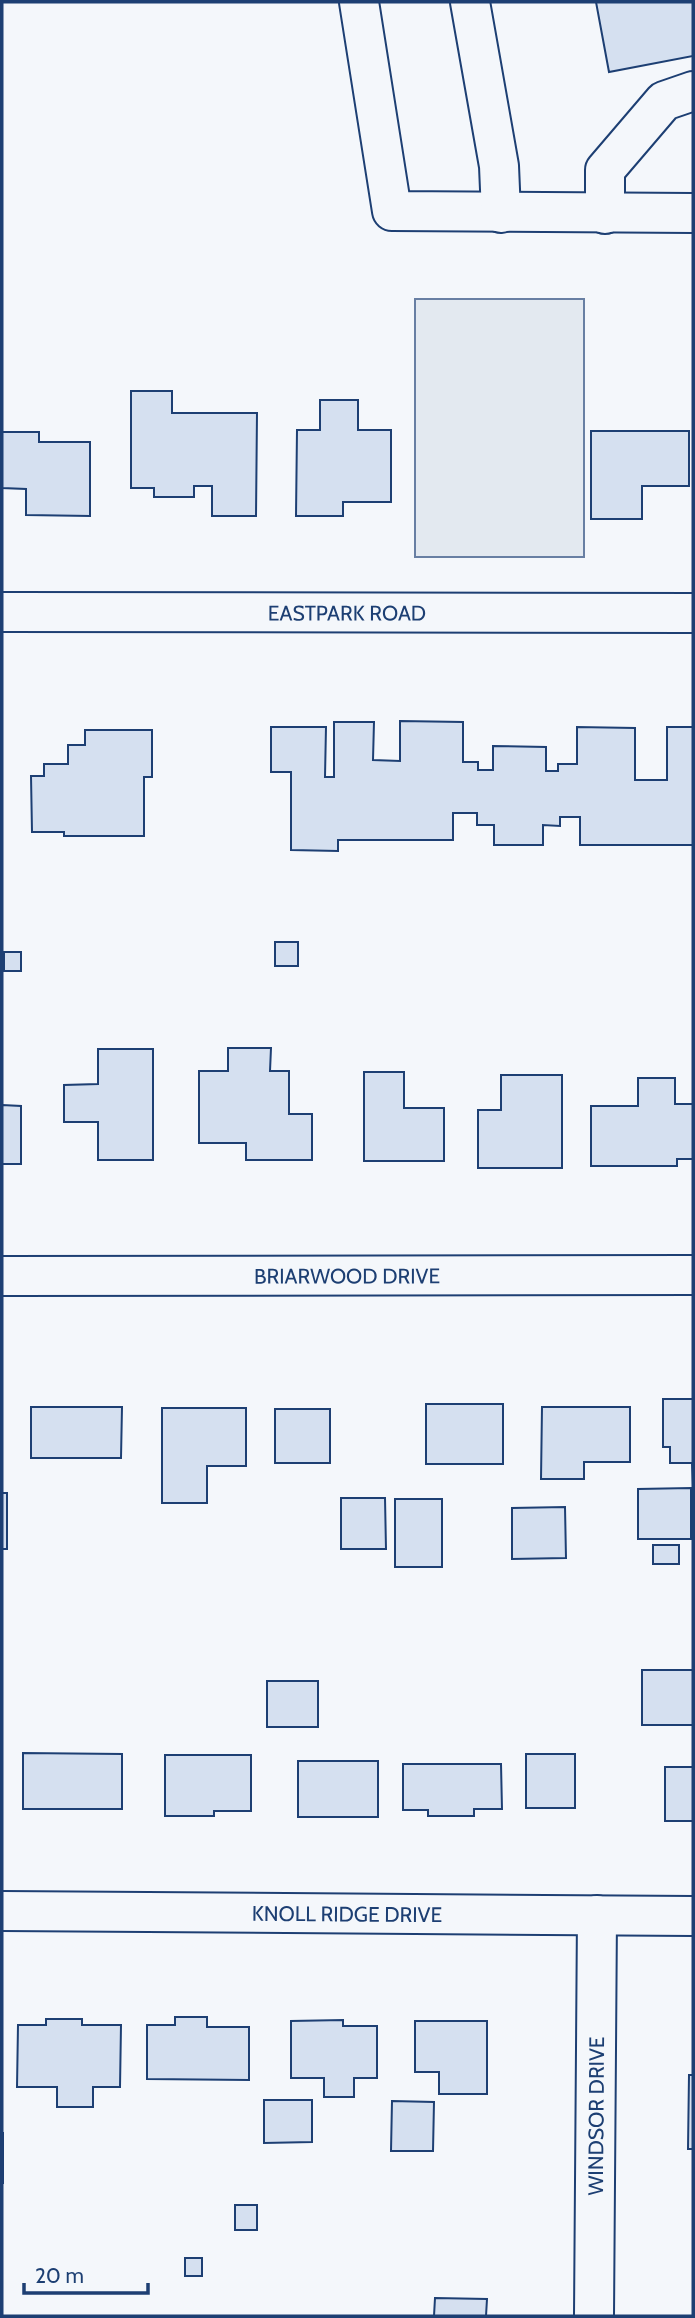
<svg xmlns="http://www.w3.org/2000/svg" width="695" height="2318" font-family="Cabin,sans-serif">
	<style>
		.green { fill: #e3e9f0; stroke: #687fa3; stroke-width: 2 }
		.building { fill: #d5e0f0; stroke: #1d3f73; stroke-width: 2 }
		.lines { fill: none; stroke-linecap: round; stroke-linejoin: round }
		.minor-casing { stroke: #1d3f73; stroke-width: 42 }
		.minor { stroke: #f4f7fb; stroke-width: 38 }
		.labels { text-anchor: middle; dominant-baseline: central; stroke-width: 5; stroke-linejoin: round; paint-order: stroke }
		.street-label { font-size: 21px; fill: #1d3f73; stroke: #f4f7fb }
	</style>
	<rect width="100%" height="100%" fill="#f4f7fb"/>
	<!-- green -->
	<rect class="green" x="415" y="299" width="169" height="258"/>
	<!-- building -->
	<g class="building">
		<polygon points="596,2 693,2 693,56 609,72"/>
		<polygon points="131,391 172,391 172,413 257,413 256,516 212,516 212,486 194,486 194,497 154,497 154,488 131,488"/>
		<polygon points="320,400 358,400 358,430 391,430 391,502 343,502 343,516 296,516 297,430 320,430"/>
		<polygon points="591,431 689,431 689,486 642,486 642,519 591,519"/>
		<polygon points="2,432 39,432 39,442 90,442 90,516 26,515 26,489 2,488"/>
		<polygon points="400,721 463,722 463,762 478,762 478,770 493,770 493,746 546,747 546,771 558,771 558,764 577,764 577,727 635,728 635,780 667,780 667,727 693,727 693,845 580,845 580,817 560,817 560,826 543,825 543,845 494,845 494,825 477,825 477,813 453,813 453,840 338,840 338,851 291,850 291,772 271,772 271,727 326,727 325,777 334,777 334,722 374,722 373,760 400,761"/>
		<polygon points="85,730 152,730 152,777 144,777 144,836 64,836 64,832 32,832 31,776 44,776 44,764 68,764 68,745 85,745"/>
		<rect x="275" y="942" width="23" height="24"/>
		<rect x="4" y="952" width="17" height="19"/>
		<polygon points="228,1048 271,1048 270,1071 289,1071 289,1114 312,1114 312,1160 246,1160 246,1143 199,1143 199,1071 228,1071"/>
		<polygon points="98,1049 153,1049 153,1160 98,1160 98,1122 64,1122 64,1085 98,1084"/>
		<polygon points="364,1072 404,1072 404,1108 444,1108 444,1161 364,1161"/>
		<polygon points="501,1075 562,1075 562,1168 478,1168 478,1110 501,1110"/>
		<polygon points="638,1078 675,1078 675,1104 693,1104 693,1159 677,1159 677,1166 591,1166 591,1106 638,1106"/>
		<polygon points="2,1105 21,1106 21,1164 2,1164"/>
		<polygon points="663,1399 693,1399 693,1485 692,1463 670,1463 670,1447 663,1447"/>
		<rect x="426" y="1404" width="77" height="60"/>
		<polygon points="31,1407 122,1407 121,1458 31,1458"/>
		<polygon points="542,1407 630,1407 630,1462 584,1462 584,1479 541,1479"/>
		<polygon points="162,1408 246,1408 246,1466 207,1466 207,1503 162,1503"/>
		<rect x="275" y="1409" width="55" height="54"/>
		<polygon points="691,1488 691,1539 638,1539 638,1489"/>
		<rect x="2" y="1493" width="5" height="56"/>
		<polygon points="341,1498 385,1498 386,1549 341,1549"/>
		<rect x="395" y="1499" width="47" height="68"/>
		<polygon points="565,1507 566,1558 512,1559 512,1508"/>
		<rect x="653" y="1545" width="26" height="19"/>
		<rect x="642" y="1670" width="51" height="55"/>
		<rect x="267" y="1681" width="51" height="46"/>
		<polygon points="23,1753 122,1754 122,1809 23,1809"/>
		<rect x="526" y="1754" width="49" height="54"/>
		<polygon points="165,1755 251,1755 251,1811 214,1811 214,1816 165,1816"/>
		<rect x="298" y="1761" width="80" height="56"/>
		<polygon points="403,1764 501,1764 502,1809 474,1809 474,1816 428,1816 428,1810 403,1810"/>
		<rect x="665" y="1767" width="28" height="54"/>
		<polygon points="175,2017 207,2017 207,2027 249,2027 249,2080 147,2079 147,2025 175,2025"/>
		<polygon points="46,2019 82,2019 82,2025 121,2025 120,2087 93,2087 93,2107 57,2107 57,2087 17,2087 18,2025 46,2025"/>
		<polygon points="343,2020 343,2026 377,2026 377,2078 354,2078 354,2097 324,2097 324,2078 291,2078 291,2021"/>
		<polygon points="415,2021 487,2021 487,2094 439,2094 439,2072 415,2072"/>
		<polygon points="689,2075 693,2075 693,2149 688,2149"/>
		<polygon points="264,2100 312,2100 312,2142 264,2143"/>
		<polygon points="392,2101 434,2102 433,2151 391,2151"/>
		<rect x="2" y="2133" width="1" height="50"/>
		<rect x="235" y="2205" width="22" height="25"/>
		<rect x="185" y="2258" width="17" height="18"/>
		<polygon points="435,2298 487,2299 486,2316 434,2316"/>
	</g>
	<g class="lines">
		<!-- minor casing -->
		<g class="minor-casing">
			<g id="minor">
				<polyline points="359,2 392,211 693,213"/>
				<polyline points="470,2 499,166 501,213"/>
				<polyline points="605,214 605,170 664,101 693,91"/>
				<path id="s1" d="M2,612L693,613"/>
				<path id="s2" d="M2,1276L693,1275"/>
				<path id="s3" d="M2,1911L693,1916"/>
				<path id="s4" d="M594,2316L597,1915"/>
			</g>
		</g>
		<!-- minor -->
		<use href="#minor" class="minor"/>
	</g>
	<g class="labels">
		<!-- street labels -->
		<g class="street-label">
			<text stroke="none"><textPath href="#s1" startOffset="345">EASTPARK ROAD</textPath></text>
			<text stroke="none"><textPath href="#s2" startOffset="345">BRIARWOOD DRIVE</textPath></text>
			<text stroke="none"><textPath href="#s3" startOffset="345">KNOLL RIDGE DRIVE</textPath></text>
			<text stroke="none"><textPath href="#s4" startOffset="200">WINDSOR DRIVE</textPath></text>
		</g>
	</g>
	<!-- border -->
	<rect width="695" height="2318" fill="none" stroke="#1d3f73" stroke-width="7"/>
	<!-- scale -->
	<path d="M24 2283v10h124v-10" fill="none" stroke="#1d3f73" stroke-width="3.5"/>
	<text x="35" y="2283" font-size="21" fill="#1d3f73" stroke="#f4f7fb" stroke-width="5" paint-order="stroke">20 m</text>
</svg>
